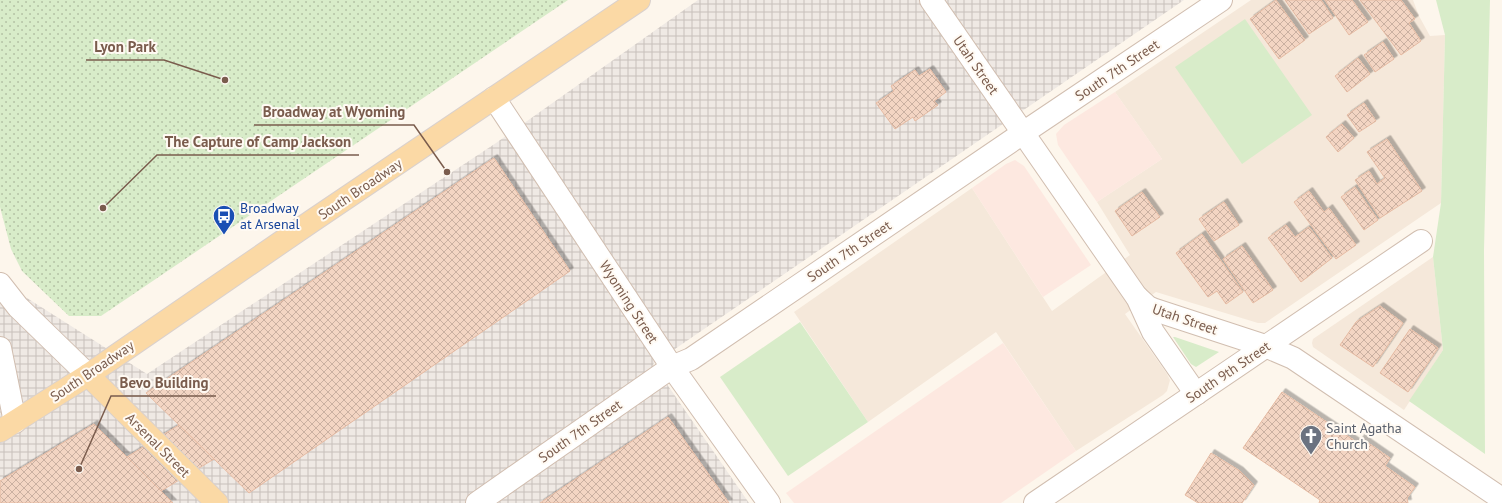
<svg xmlns="http://www.w3.org/2000/svg" width="1502" height="503" font-family="'PT Sans',sans-serif">
	<style>
		.residential { fill: #f5e8da }
		.commercial { fill: #fde8e0 }
		.industrial { fill: url(#industrial-grid) }
		.green { fill: #d8ecc9 }
		.park { fill: url(#park-dots) }
		.building { fill: url(#building-cross-hatch); stroke: #e6bba3; filter: url(#shadow) }
		.lines { fill: none; stroke-linecap: round; stroke-linejoin: round }
		.minor-casing { stroke: #d1beb0; stroke-width: 24 }
		.major-casing { stroke: #dad1cd; stroke-width: 24 }
		.minor { stroke: #fff; stroke-width: 22 }
		.major { stroke: #fbd9a5; stroke-width: 22 }
		.labels { text-anchor: middle; dominant-baseline: central; stroke-width: 4; stroke-linejoin: round; paint-order: stroke }
		.street-label { font-size: 14px; fill: #7a5c4d; stroke: #fffaf3 }
		.transit-label { font-size: 14px; fill: #164399; stroke: #fffaf3; text-anchor: start }
		.worship-label { font-size: 14px; fill: #5b616d; stroke: #fffaf3; text-anchor: start }
		.leader { fill: none; stroke: #7a5c4d; stroke-width: 1.5 }
		.callout-dot { fill: #7a5c4d; stroke: #fffaf3; stroke-width: 1.5 }
		.callout-label { font-size: 15px; text-anchor: middle; font-weight: bold; fill: #7a5c4d; stroke: #fffaf3; stroke-width: 4; stroke-linejoin: round; paint-order: stroke }
	</style>
	<defs>
		<pattern id="industrial-grid" width="8" height="8" patternUnits="userSpaceOnUse"><rect width="8" height="8" fill="#efe9e4"/><path d="M0 4h8M4 0v8" fill="none" stroke="#c7c0bb"/></pattern>
		<pattern id="park-dots" width="8" height="8" patternUnits="userSpaceOnUse"><rect width="8" height="8" fill="#d8ecc9"/><path d="M2 2h.1M6 6h.1" fill="none" stroke="#b4c2a5" stroke-width="1.8" stroke-linecap="round"/></pattern>
		<pattern id="building-cross-hatch" width="8" height="8" patternUnits="userSpaceOnUse"><rect width="8" height="8" fill="#f3d5c3"/><path d="M0 0l8 8M0 8l8-8" fill="none" stroke="#cab0a1"/></pattern>
		<filter id="shadow"><feDropShadow dx="3.5" dy="-3.5" stdDeviation="0" flood-color="#0004"/></filter>
	</defs>
	<rect width="100%" height="100%" fill="#fdf6ec"/>
	<!-- residential -->
	<g class="residential">
		<polygon points="1251,0 1413,0 1419,16 1430,36 1445,35 1441,203 1265,323 1258,323 1156,292 1125,314 1167,374 1170,380 1167,391 1163,395 1076,451 996,332 868,422 794,312 972,188 1052,311 1130,255 1097,202 1162,159 1115,92"/>
		<polygon points="1433,257 1443,350 1404,410 1313,347 1312,343 1313,339"/>
	</g>
	<!-- commercial -->
	<g class="commercial">
		<polygon points="1115,92 1162,159 1097,202 1058,145 1056,134 1064,125"/>
		<polygon points="1015,160 1024,166 1091,265 1043,297 972,188 1006,164"/>
		<polygon points="1003,343 1076,451 1001,503 794,503 786,493"/>
	</g>
	<!-- industrial -->
	<polygon class="industrial" points="698,0 1184,0 653,364 749,503 0,503 0,281 147,374 496,143"/>
	<!-- green -->
	<g class="green">
		<polygon points="1436,0 1490,0 1484,250 1485,454 1409,401 1443,350 1433,257 1441,203 1445,35"/>
		<polygon points="1245,19 1312,115 1242,164 1175,67"/>
		<polygon points="800,322 868,422 788,476 720,377"/>
		<polygon points="1173,337 1175,337 1219,352 1196,367 1191,364"/>
	</g>
	<!-- park -->
	<polygon class="park" points="0,0 568,0 101,316 69,316 22,271 11,249 0,207"/>
	<!-- building -->
	<g class="building">
		<polygon points="1276,0 1305,40 1279,59 1250,19"/>
		<polygon points="1285,0 1321,0 1333,18 1309,34"/>
		<polygon points="1325,0 1352,0 1368,22 1349,35"/>
		<polygon points="1360,0 1401,0 1415,19 1409,23 1421,41 1401,55"/>
		<polygon points="1383,42 1394,59 1375,72 1364,55"/>
		<polygon points="1358,58 1370,74 1347,92 1335,76"/>
		<polygon points="930,69 946,92 934,101 938,105 915,121 913,117 895,129 876,103 894,91 891,86 915,70 919,76"/>
		<polygon points="1364,103 1376,121 1359,132 1347,115"/>
		<polygon points="1342,124 1354,138 1338,152 1326,137"/>
		<polygon points="1387,139 1422,191 1380,218 1355,180 1369,171 1377,184 1385,178 1367,152"/>
		<polygon points="494,158 570,271 249,493 146,393"/>
		<polygon points="1355,187 1378,220 1364,230 1341,197"/>
		<polygon points="1309,191 1324,212 1329,208 1356,245 1336,259 1294,202"/>
		<polygon points="1142,192 1160,217 1132,236 1115,211"/>
		<polygon points="1224,202 1239,225 1214,241 1199,219"/>
		<polygon points="1286,225 1295,237 1309,227 1332,258 1301,282 1268,238"/>
		<polygon points="1202,234 1243,292 1226,304 1217,291 1208,297 1176,253"/>
		<polygon points="1242,246 1273,290 1253,303 1223,259"/>
		<polygon points="1380,306 1403,323 1373,367 1340,345 1356,322"/>
		<polygon points="1410,329 1438,348 1408,392 1380,373"/>
		<polygon points="1282,392 1358,443 1361,438 1390,458 1385,466 1415,487 1407,498 1408,503 1319,503 1320,500 1243,448"/>
		<polygon points="668,417 729,503 540,503"/>
		<polygon points="94,424 173,503 0,503 0,481"/>
		<polygon points="179,425 214,459 161,491 127,457"/>
		<polygon points="1211,453 1240,471 1254,485 1242,503 1198,503 1185,495"/>
	</g>
	<g class="lines">
		<!-- minor casing -->
		<g class="minor-casing">
			<g id="minor">
				<polyline points="931,0 1136,296 1148,307 1155,310 1265,346 1293,358 1502,499"/>
				<polyline points="494,98 672,367 769,503"/>
				<polyline points="0,284 18,307 88,375"/>
				<polyline points="1137,297 1153,332 1196,394"/>
				<polyline points="0,348 15,422"/>
				<polyline points="477,503 672,367 691,359 1023,133 1221,0"/>
				<polyline points="1035,503 1421,241"/>
			</g>
		</g>
		<!-- major casing -->
		<g class="major-casing">
			<g id="major">
				<polyline points="88,375 217,503"/>
				<polyline points="0,431 88,375 312,221 639,0"/>
			</g>
		</g>
		<!-- minor -->
		<use href="#minor" class="minor"/>
		<!-- major -->
		<use href="#major" class="major"/>
	</g>
	<!-- icons -->
	<defs>
		<g id="bus-pin" transform="scale(1.15)"><path d="M0 17L-7.5 6A9.5 9.5 0 1 1 7.5 6Z" fill="#1a4fb4" stroke="#fffaf3"/><path d="M-5-6H5V4H4V6H2V4H-2V6H-4V4H-5ZM-3.5-4V0h7V-4ZM-3.5 1.2v1.5H-2V1.2ZM2 1.2v1.5H3.5V1.2Z" fill="#fff"/></g>
		<g id="church-pin" transform="scale(1.15)"><path d="M0 17L-7.5 6A9.5 9.5 0 1 1 7.5 6Z" fill="#6b7280" stroke="#fffaf3"/><path d="M-1.2-6h2.4v3.5h3.3v2.4h-3.3V6h-2.4V-.1h-3.3v-2.4h3.3Z" fill="#fff"/></g>
	</defs>
	<g fill-rule="evenodd">
		<use href="#bus-pin" x="224" y="216"/>
		<use href="#church-pin" x="1311" y="436"/>
	</g>
	<g class="labels">
		<!-- street labels -->
		<g class="street-label">
			<text transform="translate(976 65) rotate(55)">Utah Street</text>
			<text transform="translate(1117 70) rotate(-34)">South 7th Street</text>
			<text transform="translate(360 189) rotate(-34)">South Broadway</text>
			<text transform="translate(849 251) rotate(-34)">South 7th Street</text>
			<text transform="translate(629 302) rotate(57)">Wyoming Street</text>
			<text transform="translate(1185 319) rotate(19)">Utah Street</text>
			<text transform="translate(92 371) rotate(-34)">South Broadway</text>
			<text transform="translate(1228 372) rotate(-34)">South 9th Street</text>
			<text transform="translate(580 431) rotate(-35)">South 7th Street</text>
			<text transform="translate(158 445) rotate(45)">Arsenal Street</text>
		</g>
		<!-- transit labels -->
		<g class="transit-label">
			<text x="240" y="208">Broadway<tspan x="240" dy="16">at Arsenal</tspan></text>
		</g>
		<!-- worship labels -->
		<g class="worship-label">
			<text x="1326" y="428">Saint Agatha<tspan x="1326" dy="16">Church</tspan></text>
		</g>
	</g>
	<!-- callouts -->
	<path class="leader" d="M225 80L164 60H86M447 172L414 125H254M103 208L157 155H359M79 469L111 396H216"/>
	<g class="callout-dot">
		<circle cx="225" cy="80" r="4"/>
		<circle cx="447" cy="172" r="4"/>
		<circle cx="103" cy="208" r="4"/>
		<circle cx="79" cy="469" r="4"/>
	</g>
	<g class="callout-label">
		<text x="125" y="52">Lyon Park</text>
		<text x="334" y="117">Broadway at Wyoming</text>
		<text x="258" y="147">The Capture of Camp Jackson</text>
		<text x="164" y="388">Bevo Building</text>
	</g>
</svg>
